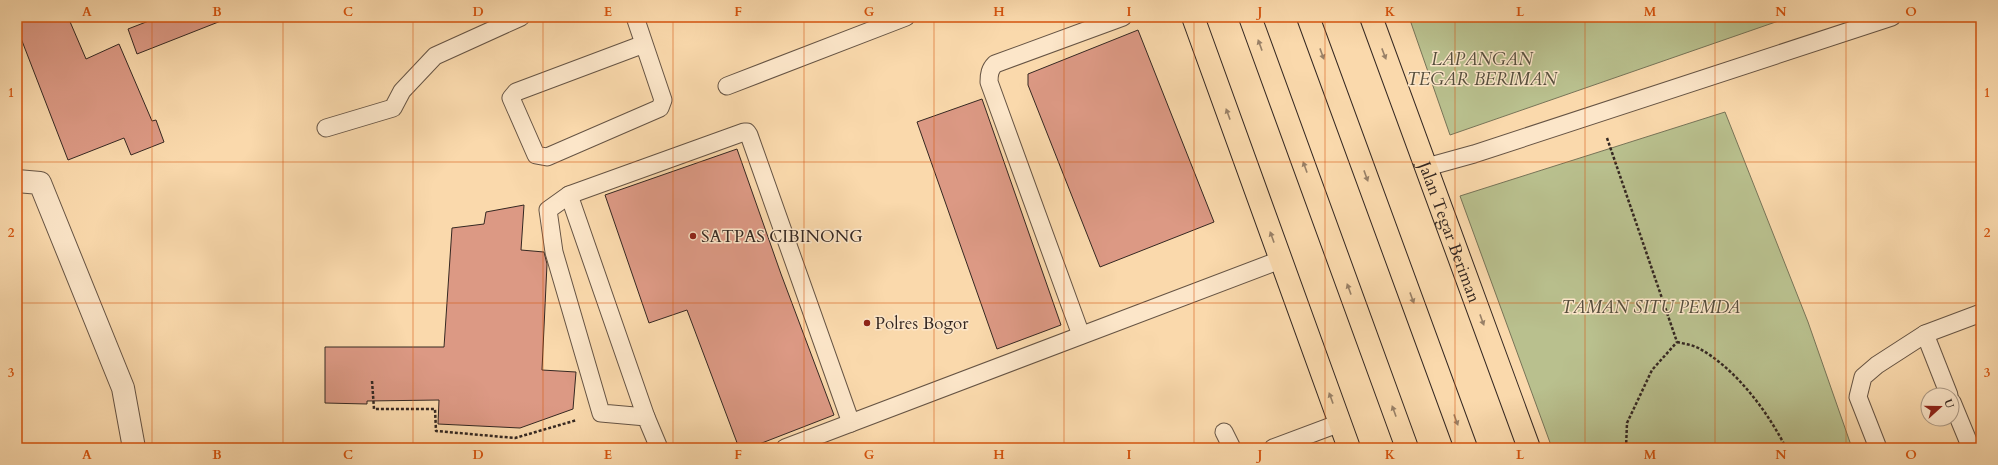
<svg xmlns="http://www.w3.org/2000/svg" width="1998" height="465" font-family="Cardo,serif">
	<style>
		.green { fill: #b9c08e; stroke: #777458 }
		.building { fill: #dc9984; stroke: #352822 }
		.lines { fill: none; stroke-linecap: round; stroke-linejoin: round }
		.service-casing { stroke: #665444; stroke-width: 19 }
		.minor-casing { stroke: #665444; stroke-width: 24 }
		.primary-casing { stroke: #352822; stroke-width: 24 }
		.path { stroke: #352822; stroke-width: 2.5; stroke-dasharray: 3 2; stroke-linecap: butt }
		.service { stroke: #fce6c9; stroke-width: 17 }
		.minor { stroke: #fce6c9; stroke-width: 22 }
		.primary { stroke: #fad9ac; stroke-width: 22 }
		.oneway { fill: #988067 }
		.grid { fill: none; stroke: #d6540e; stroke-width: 1; stroke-opacity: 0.55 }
		.poi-dot { fill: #8f2418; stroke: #fce6c9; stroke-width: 1.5 }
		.labels { text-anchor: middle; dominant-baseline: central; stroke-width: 3; stroke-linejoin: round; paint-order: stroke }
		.park-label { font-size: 17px; font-style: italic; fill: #564e3d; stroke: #fce6c9 }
		.street-label { font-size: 17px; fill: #352822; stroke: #fce6c9 }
		.poi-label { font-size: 17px; fill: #352822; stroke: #fce6c9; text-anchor: start }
		.neatline { fill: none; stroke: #d6540e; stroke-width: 1.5 }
		.grid-label { font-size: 13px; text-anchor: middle; font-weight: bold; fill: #d6540e }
	</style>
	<rect width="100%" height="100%" fill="#fad9ac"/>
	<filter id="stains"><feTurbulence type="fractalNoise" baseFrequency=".005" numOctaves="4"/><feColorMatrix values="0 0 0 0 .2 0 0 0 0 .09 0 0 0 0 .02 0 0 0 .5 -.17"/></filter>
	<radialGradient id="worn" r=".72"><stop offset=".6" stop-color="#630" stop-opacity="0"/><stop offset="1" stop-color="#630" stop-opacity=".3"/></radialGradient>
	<!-- green -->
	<g class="green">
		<polygon points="1409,17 1790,17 1450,135"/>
		<polygon points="1725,112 1808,322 1852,448 1552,448 1460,196"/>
	</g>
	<!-- building -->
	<g class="building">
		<polygon points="17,17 68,17 86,59 119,44 152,121 156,120 164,142 131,155 124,138 68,160 17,28"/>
		<polygon points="159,17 226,17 226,19 137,54 128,29"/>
		<polygon points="1138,30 1214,222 1100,267 1028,85 1028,74"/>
		<polygon points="982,99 1061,325 997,349 917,122"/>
		<polygon points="737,149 781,274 834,415 749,448 739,448 687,310 649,323 605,195"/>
		<polygon points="524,205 521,250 544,252 547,264 542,370 576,372 573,409 520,428 438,424 439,400 367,401 367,404 325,403 325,347 444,347 452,228 484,224 486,212"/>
	</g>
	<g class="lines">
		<!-- service casing -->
		<g class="service-casing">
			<g id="service">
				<polyline points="635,17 663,100 660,108 547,157 536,155 511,98 516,92 644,44"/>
				<polyline points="727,86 906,17"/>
				<polyline points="326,128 393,108 402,91 435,56 521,17"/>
				<polyline points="1427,167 1474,154 1892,17"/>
				<polyline points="569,195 646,417"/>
				<polyline points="1925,334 1949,395"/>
				<path d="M1081,335L989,82C989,74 990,69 995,64L1123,17"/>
				<polyline points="1952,402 1971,448"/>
				<polyline points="1224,432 1232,448"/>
				<polyline points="659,448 646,417 601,413 554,252 548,210 569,195 744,132 747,132 749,135 851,423"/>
				<polyline points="785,448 1280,260"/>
				<polyline points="1273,448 1340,423"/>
				<polyline points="1878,448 1858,397 1863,377 1877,365 1925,334 1981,313"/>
			</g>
		</g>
		<!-- minor casing -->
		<g class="minor-casing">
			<polyline id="minor" points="17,181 40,183 123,388 134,448"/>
		</g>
		<!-- primary casing -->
		<g class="primary-casing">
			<g id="primary">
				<polyline points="1193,17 1349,448"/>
				<polyline points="1250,17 1407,448"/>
				<polyline points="1308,17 1466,448"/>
				<path id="s1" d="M1371,17L1529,448"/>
			</g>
		</g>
		<!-- path -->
		<g class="path">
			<polyline points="1607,138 1677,342"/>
			<path d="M1677,342C1685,344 1694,345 1700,349C1736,369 1768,412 1786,448"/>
			<polyline points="372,381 374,409 435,409 436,431 515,438 577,420"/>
			<polyline points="1626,448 1627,423 1652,370 1677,342"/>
		</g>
		<!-- service -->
		<use href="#service" class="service"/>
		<!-- minor -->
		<use href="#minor" class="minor"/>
		<!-- primary -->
		<use href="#primary" class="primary"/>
	</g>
	<!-- one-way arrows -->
	<defs><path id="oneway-solid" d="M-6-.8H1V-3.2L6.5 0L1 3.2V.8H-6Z"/></defs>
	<g class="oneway">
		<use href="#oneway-solid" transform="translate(1260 45) rotate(-110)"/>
		<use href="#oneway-solid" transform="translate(1322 54) rotate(70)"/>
		<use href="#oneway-solid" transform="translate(1384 54) rotate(69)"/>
		<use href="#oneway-solid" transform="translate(1228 114) rotate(-110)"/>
		<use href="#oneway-solid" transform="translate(1305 167) rotate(-110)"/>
		<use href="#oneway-solid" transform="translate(1366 176) rotate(70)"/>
		<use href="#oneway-solid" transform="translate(1272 237) rotate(-110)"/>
		<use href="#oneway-solid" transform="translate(1349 289) rotate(-110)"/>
		<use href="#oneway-solid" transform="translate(1412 298) rotate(70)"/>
		<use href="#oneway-solid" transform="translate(1482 320) rotate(70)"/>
		<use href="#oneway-solid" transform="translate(1331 398) rotate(-110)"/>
		<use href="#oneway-solid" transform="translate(1394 411) rotate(-110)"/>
		<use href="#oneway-solid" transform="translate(1456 420) rotate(70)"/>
	</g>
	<!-- grid -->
	<path class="grid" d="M152,17V448M283,17V448M413,17V448M543,17V448M673,17V448M804,17V448M934,17V448M1064,17V448M1194,17V448M1325,17V448M1455,17V448M1585,17V448M1715,17V448M1846,17V448M17,162H1981M17,303H1981"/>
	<!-- markers -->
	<g class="poi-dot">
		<circle cx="693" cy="236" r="4"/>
		<circle cx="867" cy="323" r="4"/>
	</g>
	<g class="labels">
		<!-- park labels -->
		<g class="park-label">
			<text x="1482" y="59">LAPANGAN<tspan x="1482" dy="20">TEGAR BERIMAN</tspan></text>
			<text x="1651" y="307">TAMAN SITU PEMDA</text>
		</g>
		<!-- street labels -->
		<g class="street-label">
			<text stroke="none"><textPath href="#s1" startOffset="229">Jalan Tegar Beriman</textPath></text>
		</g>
		<!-- poi labels -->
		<g class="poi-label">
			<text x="701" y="236">SATPAS CIBINONG</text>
			<text x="875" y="323">Polres Bogor</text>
		</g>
	</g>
	<!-- margin -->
	<rect width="1998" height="465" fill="none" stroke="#fad9ac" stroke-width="44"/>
	<!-- north arrow -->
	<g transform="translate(1940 407) rotate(69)"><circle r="19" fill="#fce6c9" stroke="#ac9a86"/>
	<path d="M0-3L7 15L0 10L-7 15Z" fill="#8f2418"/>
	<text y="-6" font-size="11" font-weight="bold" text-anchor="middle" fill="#352822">U</text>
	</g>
	<rect x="22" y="22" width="1954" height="421" class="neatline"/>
	<g class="grid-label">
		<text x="87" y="16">A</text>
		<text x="217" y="16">B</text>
		<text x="348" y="16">C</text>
		<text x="478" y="16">D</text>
		<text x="608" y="16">E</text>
		<text x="738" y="16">F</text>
		<text x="869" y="16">G</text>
		<text x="999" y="16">H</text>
		<text x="1129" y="16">I</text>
		<text x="1260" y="16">J</text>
		<text x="1390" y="16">K</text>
		<text x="1520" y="16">L</text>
		<text x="1650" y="16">M</text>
		<text x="1781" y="16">N</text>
		<text x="1911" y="16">O</text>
		<text x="11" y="97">1</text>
		<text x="1987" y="97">1</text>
		<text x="11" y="237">2</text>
		<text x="1987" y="237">2</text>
		<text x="11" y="377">3</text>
		<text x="1987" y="377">3</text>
		<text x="87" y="459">A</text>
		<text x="217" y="459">B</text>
		<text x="348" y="459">C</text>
		<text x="478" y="459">D</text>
		<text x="608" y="459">E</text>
		<text x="738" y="459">F</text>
		<text x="869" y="459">G</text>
		<text x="999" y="459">H</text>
		<text x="1129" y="459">I</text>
		<text x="1260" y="459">J</text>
		<text x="1390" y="459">K</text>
		<text x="1520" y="459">L</text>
		<text x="1650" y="459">M</text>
		<text x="1781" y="459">N</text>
		<text x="1911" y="459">O</text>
	</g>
	<rect width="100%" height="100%" filter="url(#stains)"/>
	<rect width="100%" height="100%" fill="url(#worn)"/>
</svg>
